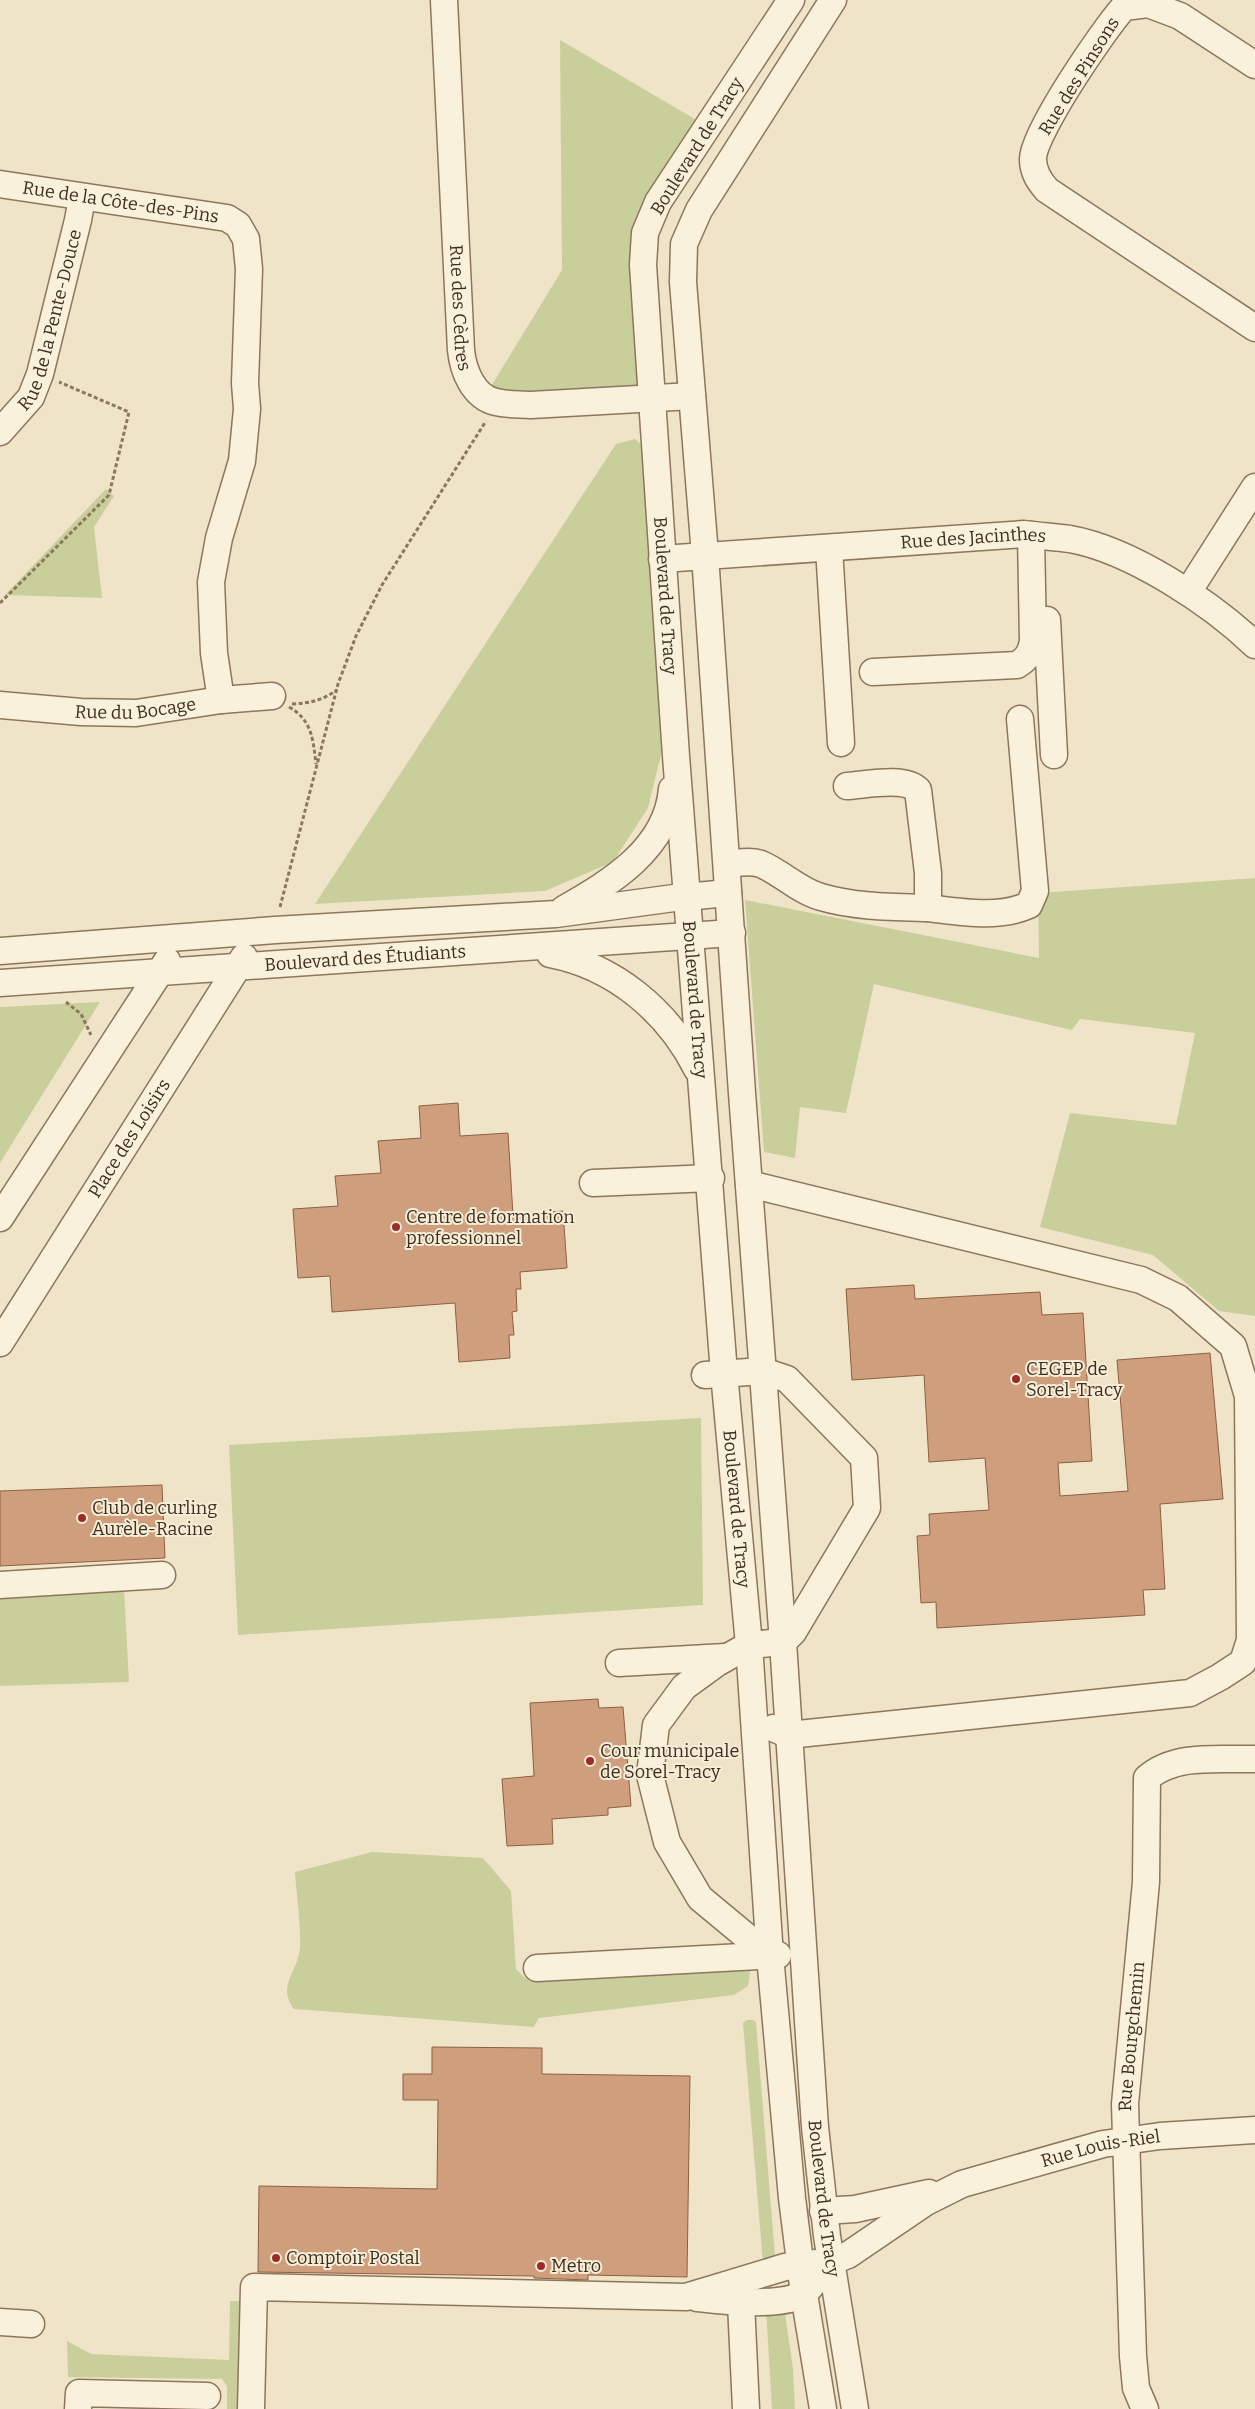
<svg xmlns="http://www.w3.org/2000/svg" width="1255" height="2409" font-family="Bitter,serif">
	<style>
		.green { fill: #c9cf9b }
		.building { fill: #cf9f7d; stroke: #8d5f41 }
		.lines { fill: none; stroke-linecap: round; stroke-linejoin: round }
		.minor-casing { stroke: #8d765c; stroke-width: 29 }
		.path { stroke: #8d765c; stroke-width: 3; stroke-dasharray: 4 2.5; stroke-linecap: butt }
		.minor { stroke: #faf1dc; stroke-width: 26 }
		.poi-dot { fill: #9e2a2b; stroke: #f7eed8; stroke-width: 2 }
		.labels { text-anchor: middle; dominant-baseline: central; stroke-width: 4; stroke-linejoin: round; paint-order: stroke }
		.street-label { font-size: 18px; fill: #3d2e20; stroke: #f7eed8 }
		.poi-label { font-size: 18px; fill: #3d2e20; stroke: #f7eed8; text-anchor: start }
	</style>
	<rect width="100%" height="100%" fill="#f0e4c8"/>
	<!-- green -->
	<g class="green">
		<polygon points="560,40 700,122 648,207 644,391 503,395 490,388 562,270"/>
		<polygon points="635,439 645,448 666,734 648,808 613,862 545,891 315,904 616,444"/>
		<polygon points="106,489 114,496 94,527 102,598 5,595"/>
		<polygon points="1255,878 1255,1316 1219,1311 1153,1255 1040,1227 1070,1113 1176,1125 1195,1033 1080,1019 1072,1030 874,984 846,1113 800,1107 795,1158 764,1152 745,900 1039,958 1038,893"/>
		<polygon points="100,1002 0,1163 0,1007"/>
		<polygon points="701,1418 703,1605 238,1635 229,1445"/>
		<polygon points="124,1589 129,1682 0,1686 0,1596"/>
		<path d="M372,1852L483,1858L511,1891L516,1969L526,1979L751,1966L748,1986L734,1995L539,2018L534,2027L294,2009C278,1987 294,1976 299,1954C303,1940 296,1890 295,1872Z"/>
		<polygon points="747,2020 753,2020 756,2022 775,2256 763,2263 743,2023"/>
		<polygon points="230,2301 245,2301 243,2409 227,2409 227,2386 222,2379 68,2377 67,2341 91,2354 229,2360"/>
		<polygon points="784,2307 793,2369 795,2409 772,2409 766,2309"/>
	</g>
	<!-- building -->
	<g class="building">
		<polygon points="458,1103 460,1136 508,1133 513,1215 563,1211 567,1268 520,1272 521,1289 516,1289 517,1311 512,1312 514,1335 509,1335 510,1358 459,1362 455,1303 332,1312 330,1276 298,1278 293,1209 338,1206 335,1176 381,1173 378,1141 421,1138 419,1106"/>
		<polygon points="914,1285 915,1299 1040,1292 1042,1315 1083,1313 1092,1461 1058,1463 1060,1496 1128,1491 1117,1360 1210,1353 1223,1499 1160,1504 1165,1589 1143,1590 1145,1615 937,1628 936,1602 921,1603 917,1536 930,1535 929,1514 989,1510 985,1458 929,1462 924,1375 852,1380 846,1289"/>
		<polygon points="162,1485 165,1558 0,1566 0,1491"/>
		<polygon points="598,1699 599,1708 623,1707 631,1806 608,1808 608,1815 552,1819 553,1844 507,1846 502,1779 534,1776 530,1703"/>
		<polygon points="432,2047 542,2048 542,2074 690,2076 687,2277 588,2275 588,2280 534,2278 534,2276 258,2272 259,2186 437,2189 438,2100 403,2100 403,2074 432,2074"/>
	</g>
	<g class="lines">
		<!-- minor casing -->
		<g class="minor-casing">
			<g id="minor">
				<path id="s1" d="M444,0L461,350C463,370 473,397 496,402C507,405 520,404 531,405L692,396"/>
				<path id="s2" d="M791,0L658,202L645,233L643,265L676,756L724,1373L749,1645L770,1956L792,2198L804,2294L823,2409"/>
				<path id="s3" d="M833,0L699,210L684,244L683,282L705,555L742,1093L783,1642L815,2127L827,2236L855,2409"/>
				<path d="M1255,65L1180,16L1148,4L1124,7C1104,29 1033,133 1033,159C1033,172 1039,181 1047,190L1255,328"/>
				<path id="s4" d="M0,184L227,218L238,225L246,239L249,269L245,383L247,409L242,461L219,538L211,582L214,653L221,700"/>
				<path id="s5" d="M0,432L31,397L40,374L78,220L82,198"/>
				<polyline points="829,548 841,743"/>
				<path id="s6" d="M662,559L1024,534C1039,536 1055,537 1070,539C1131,550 1211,603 1255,645"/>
				<polyline points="1188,592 1255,487"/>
				<polyline points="1047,620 1054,755"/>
				<path d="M873,672L1017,665C1027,659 1031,653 1033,641L1031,535"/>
				<path id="s7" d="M0,705L81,712L136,713L221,700L272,696"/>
				<path d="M727,864C738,863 750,860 761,864C782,873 799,891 821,897C855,907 893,907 928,908V873L918,790C904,776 866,785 847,786"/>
				<path d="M928,908C961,912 998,919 1029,905L1035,891L1020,719"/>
				<path d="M564,909C611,882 667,849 672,789"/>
				<polyline points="0,951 275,930 556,914 674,898 728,893"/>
				<path d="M550,954C614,966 668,1011 697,1069"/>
				<path id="s8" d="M0,983L732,933"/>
				<polyline points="593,1183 711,1178"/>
				<polyline points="749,1184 1141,1280 1178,1298 1233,1346 1248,1396 1250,1640 1243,1662 1220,1677 1190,1693 789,1735 773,1728"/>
				<polyline points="0,1218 167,961"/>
				<path id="s9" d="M0,1343L244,957"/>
				<polyline points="705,1375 763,1371 787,1379 864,1458 867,1508 793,1632 783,1642 749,1645 717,1663 684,1687 656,1725 650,1775 667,1842 700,1898 770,1956"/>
				<polyline points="0,1585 162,1575"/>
				<polyline points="619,1663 725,1657"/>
				<polyline points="537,1968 778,1955"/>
				<polyline points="823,2211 855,2209 929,2193"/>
				<path d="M697,2298C724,2301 776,2307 802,2295C807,2292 811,2286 815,2281"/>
				<polyline points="741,2303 746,2409"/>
				<polyline points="0,2322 31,2324"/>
				<polyline points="78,2409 79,2393 207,2396"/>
				<path id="s10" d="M251,2409L254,2287L686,2297L785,2267L832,2261L848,2255L926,2202L962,2184L1103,2144L1160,2136L1255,2130"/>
				<path id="s11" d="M1145,2409L1136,2388L1133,2356L1125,2104L1146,1882L1147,1778C1176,1753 1219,1760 1255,1759"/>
			</g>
		</g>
		<!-- path -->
		<g class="path">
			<polyline points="0,603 109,495 129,412 59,382"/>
			<path d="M292,704C310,703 321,701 337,690"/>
			<path d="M289,707C312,720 313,739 316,764"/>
			<polyline points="280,907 338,684 356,636 382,585 486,421"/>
			<polyline points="66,1002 81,1014 91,1035"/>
		</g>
		<!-- minor -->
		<use href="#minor" class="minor"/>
	</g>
	<!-- markers -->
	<g class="poi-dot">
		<circle cx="396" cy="1227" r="5"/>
		<circle cx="1016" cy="1379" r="5"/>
		<circle cx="82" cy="1518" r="5"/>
		<circle cx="590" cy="1761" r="5"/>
		<circle cx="276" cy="2258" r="5"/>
		<circle cx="541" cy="2266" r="5"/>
	</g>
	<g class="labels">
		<!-- street labels -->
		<g class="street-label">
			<text transform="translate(1079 76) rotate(-58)">Rue des Pinsons</text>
			<text transform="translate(697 146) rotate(-58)">Boulevard de Tracy</text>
			<text stroke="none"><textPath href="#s4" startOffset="122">Rue de la Côte-des-Pins</textPath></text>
			<text stroke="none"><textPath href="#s1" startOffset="308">Rue des Cèdres</textPath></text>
			<text stroke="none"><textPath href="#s5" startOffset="126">Rue de la Pente-Douce</textPath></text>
			<text stroke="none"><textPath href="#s6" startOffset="312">Rue des Jacinthes</textPath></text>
			<text stroke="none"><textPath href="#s2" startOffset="639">Boulevard de Tracy</textPath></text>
			<text stroke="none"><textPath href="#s7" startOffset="136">Rue du Bocage</textPath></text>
			<text stroke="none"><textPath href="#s8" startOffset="366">Boulevard des Étudiants</textPath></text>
			<text stroke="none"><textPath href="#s2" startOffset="1044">Boulevard de Tracy</textPath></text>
			<text stroke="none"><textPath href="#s9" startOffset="242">Place des Loisirs</textPath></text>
			<text stroke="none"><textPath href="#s2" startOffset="1555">Boulevard de Tracy</textPath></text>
			<text stroke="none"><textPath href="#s11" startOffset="375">Rue Bourgchemin</textPath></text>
			<text stroke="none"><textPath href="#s10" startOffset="1000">Rue Louis-Riel</textPath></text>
			<text stroke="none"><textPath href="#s3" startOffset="2246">Boulevard de Tracy</textPath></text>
		</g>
		<!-- poi labels -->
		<g class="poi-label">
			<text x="406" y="1217">Centre de formation<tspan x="406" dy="21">professionnel</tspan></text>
			<text x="1026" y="1369">CEGEP de<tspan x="1026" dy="21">Sorel-Tracy</tspan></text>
			<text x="92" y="1508">Club de curling<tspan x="92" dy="21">Aurèle-Racine</tspan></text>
			<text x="600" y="1751">Cour municipale<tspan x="600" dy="21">de Sorel-Tracy</tspan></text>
			<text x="286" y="2258">Comptoir Postal</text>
			<text x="551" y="2266">Metro</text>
		</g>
	</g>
</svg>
